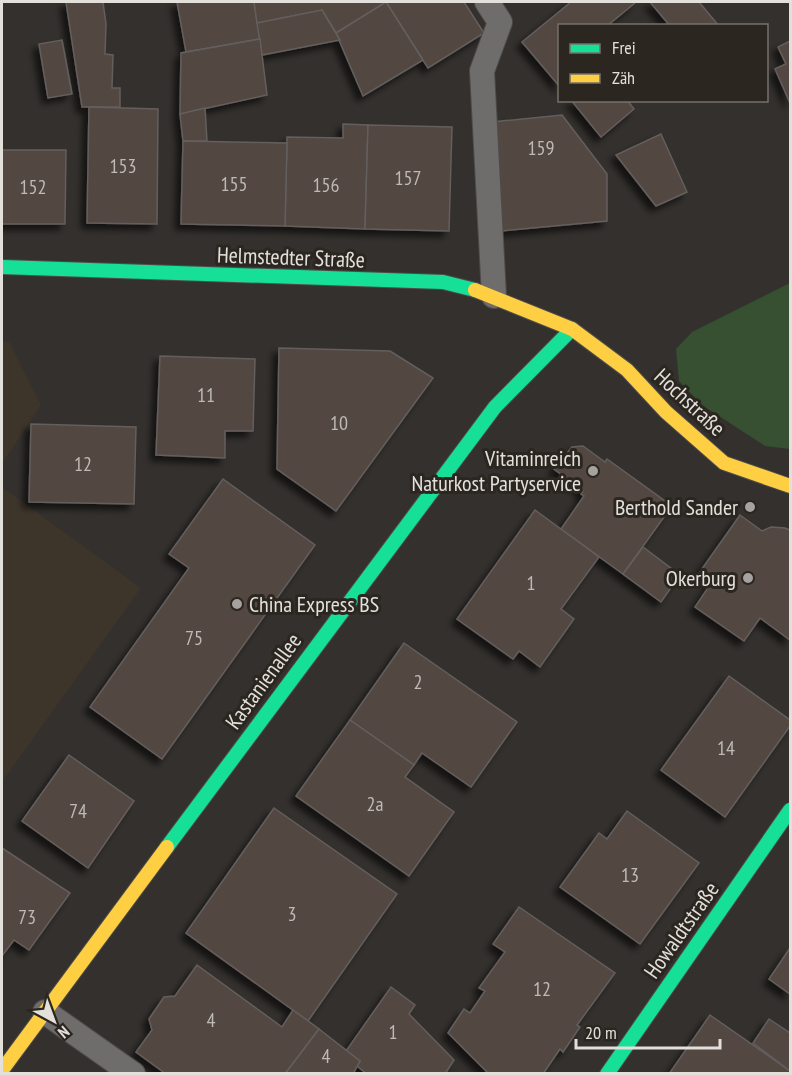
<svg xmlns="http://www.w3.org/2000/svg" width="792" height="1075" font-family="'PT Sans Narrow',sans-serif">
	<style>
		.built { fill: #3d342a }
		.green { fill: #375031 }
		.building { fill: #534643; stroke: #635f5d; stroke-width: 1.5; filter: url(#shadow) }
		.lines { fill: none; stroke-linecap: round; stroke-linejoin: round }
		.lane-casing { stroke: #4e4c4a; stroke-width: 26 }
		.fast-casing { stroke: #4e4c4a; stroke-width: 16 }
		.slow-casing { stroke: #4e4c4a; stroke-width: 16 }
		.lane { stroke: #6e6d6c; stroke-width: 24 }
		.fast { stroke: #16e098; stroke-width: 14 }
		.slow { stroke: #ffcf43; stroke-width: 14 }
		.poi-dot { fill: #a5a29f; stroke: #2c2620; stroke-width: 2 }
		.labels { text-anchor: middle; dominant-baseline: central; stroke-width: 6; stroke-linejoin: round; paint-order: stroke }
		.number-label { font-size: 20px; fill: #bfbab6 }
		.street-label { font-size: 22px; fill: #e3e0dc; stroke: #2c2620 }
		.poi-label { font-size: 22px; fill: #e3e0dc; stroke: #2c2620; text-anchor: end }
	</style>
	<defs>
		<filter id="shadow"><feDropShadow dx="-5.5" dy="5.5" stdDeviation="3" flood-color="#0009"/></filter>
	</defs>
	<rect width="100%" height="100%" fill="#33302d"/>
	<!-- built -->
	<g class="built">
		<polygon points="2,341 9,342 41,405 2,464"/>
		<polygon points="2,487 141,588 2,782"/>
	</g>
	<!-- green -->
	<polygon class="green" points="790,283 790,449 765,446 702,405 679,381 676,349 692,332"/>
	<!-- building -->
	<g class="building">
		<polygon points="66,2 103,2 106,24 105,54 113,55 112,88 120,88 120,107 82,107"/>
		<polygon points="177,2 254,2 260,39 186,52"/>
		<polygon points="254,2 386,2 336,33 322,10 257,23"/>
		<polygon points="386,2 464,2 484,33 428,68"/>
		<polygon points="386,2 423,60 363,96 336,33"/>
		<polygon points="571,2 636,2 607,26 560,26 560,87 522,42"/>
		<polygon points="650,2 699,2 719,26 670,26"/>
		<polygon points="322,10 340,40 262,55 257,23"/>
		<polygon points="260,39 267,95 180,114 181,53"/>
		<polygon points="62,40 72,94 48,98 39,44"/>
		<polygon points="790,41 790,103 775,69 786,64 778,47"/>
		<polygon points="571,100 627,100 634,109 601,137"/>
		<polygon points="89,107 158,109 157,224 87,223"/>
		<polygon points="205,108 207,141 183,141 180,114"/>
		<polygon points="562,115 607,174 607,221 501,231 492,122"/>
		<polygon points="343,124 368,125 365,229 285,226 287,137 343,138"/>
		<polygon points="368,125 452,127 449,231 365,229"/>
		<polygon points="661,134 687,192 656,206 616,155"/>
		<polygon points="183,141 287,143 285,226 181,224"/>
		<polygon points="2,150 66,150 65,224 2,224"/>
		<polygon points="279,348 390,351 433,378 336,511 277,469"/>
		<polygon points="160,356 255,359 253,431 225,431 225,458 156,455"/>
		<polygon points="31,424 136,427 134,504 29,502"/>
		<polygon points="583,446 605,462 607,459 672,506 623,574 561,529 584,496 581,494 583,491 554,469 572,447"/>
		<polygon points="223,479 315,545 162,759 90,707 189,568 169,554"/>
		<polygon points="535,510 599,557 561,609 574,619 540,667 519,651 513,659 457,619"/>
		<polygon points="740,515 762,531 771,527 785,528 790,530 790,640 760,618 744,641 695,607 712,582 699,573"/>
		<polygon points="643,547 680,575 661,602 623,574"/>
		<polygon points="404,643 517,722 471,787 422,753 414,765 350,720"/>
		<polygon points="729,676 790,720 790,726 725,817 661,770"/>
		<polygon points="350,720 414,765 405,777 454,812 409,876 296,796"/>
		<polygon points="69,755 134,801 88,868 22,821"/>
		<polygon points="274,808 397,894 308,1021 186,933"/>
		<polygon points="627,811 699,863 640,944 560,887 599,833 607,839"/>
		<polygon points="2,848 70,893 29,950 14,940 2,956"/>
		<polygon points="519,907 615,973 577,1025 580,1027 563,1052 560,1049 543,1074 489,1074 448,1033 464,1009 470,1013 485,991 479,988 505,952 493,944"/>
		<polygon points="790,948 790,994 769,979"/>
		<polygon points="197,965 282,1027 293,1010 319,1029 285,1074 166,1074 136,1052 152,1030 149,1019 164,997 175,996"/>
		<polygon points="391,987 415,1005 409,1014 454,1060 445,1074 367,1074 357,1066 360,1061 346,1051"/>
		<polygon points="710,1015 790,1071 790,1074 669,1074"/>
		<polygon points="769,1019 790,1033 790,1071 753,1043"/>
		<polygon points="319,1029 360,1061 353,1074 285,1074"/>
	</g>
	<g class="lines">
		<!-- lane casing -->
		<g class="lane-casing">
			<g id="lane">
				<polyline points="487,2 500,22 482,71 494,296"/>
				<polyline points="45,1012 133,1074"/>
			</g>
		</g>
		<!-- fast casing -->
		<g class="fast-casing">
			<g id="fast">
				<polyline points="2,267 443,282 475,290"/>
				<polyline points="167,847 495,407 572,329"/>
				<polyline points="607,1074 790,810"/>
			</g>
		</g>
		<!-- slow casing -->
		<g class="slow-casing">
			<g id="slow">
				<polyline points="475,290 572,329 627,370 666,412 724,463 790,486"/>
				<polyline points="2,1070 167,847"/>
			</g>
		</g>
		<!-- lane -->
		<use href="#lane" class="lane"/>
		<!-- fast -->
		<use href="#fast" class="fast"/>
		<!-- slow -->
		<use href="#slow" class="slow"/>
	</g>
	<!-- markers -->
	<g class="poi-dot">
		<circle cx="593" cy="471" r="6"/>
		<circle cx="750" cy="507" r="6"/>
		<circle cx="748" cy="578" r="6"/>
		<circle cx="237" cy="604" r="6"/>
	</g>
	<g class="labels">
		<!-- number labels -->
		<g class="number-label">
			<text x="541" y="148">159</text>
			<text x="123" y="166">153</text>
			<text x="408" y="178">157</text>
			<text x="234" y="184">155</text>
			<text x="326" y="185">156</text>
			<text x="33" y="187">152</text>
			<text x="206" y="395">11</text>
			<text x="339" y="423">10</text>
			<text x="83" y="464">12</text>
			<text x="531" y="583">1</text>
			<text x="194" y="638">75</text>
			<text x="418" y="682">2</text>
			<text x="726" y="748">14</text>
			<text x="375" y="804">2a</text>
			<text x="78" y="811">74</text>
			<text x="630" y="875">13</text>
			<text x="292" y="914">3</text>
			<text x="27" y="917">73</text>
			<text x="542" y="989">12</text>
			<text x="211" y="1020">4</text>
			<text x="393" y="1032">1</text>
			<text x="326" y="1056">4</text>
		</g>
		<!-- street labels -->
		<g class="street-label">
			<text transform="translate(291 257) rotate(2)">Helmstedter Straße</text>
			<text transform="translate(690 402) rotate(43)">Hochstraße</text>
			<text transform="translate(263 681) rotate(-54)">Kastanienallee</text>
			<text transform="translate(681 930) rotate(-55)">Howaldtstraße</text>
		</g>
		<!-- poi labels -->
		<g class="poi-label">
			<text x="581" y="458">Vitaminreich<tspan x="581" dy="25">Naturkost Partyservice</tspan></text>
			<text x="738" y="507">Berthold Sander</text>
			<text x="736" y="578">Okerburg</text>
			<text x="249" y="604" text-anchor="start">China Express BS</text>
		</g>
	</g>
	<!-- border -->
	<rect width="792" height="1075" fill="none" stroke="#e3e0dc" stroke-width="6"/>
	<!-- legend -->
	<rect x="558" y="24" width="210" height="78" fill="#2c2620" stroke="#75706b" stroke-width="1.5"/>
	<rect x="570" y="44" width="30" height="9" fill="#16e098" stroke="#75706b" stroke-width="1.5"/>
	<text x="612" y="54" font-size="18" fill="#e3e0dc">Frei</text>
	<rect x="570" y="74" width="30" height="9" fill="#ffcf43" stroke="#75706b" stroke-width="1.5"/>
	<text x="612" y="84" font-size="18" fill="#e3e0dc">Zäh</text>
	<!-- north arrow -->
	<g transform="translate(54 1021) rotate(139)" stroke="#2c2620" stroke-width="4.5" paint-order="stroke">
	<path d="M0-4.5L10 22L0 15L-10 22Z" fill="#e3e0dc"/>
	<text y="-9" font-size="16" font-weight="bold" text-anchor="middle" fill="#e3e0dc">N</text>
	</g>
	<!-- scale -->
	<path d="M576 1039v9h144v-9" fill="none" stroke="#e3e0dc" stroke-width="3"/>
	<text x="585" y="1039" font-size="18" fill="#e3e0dc" stroke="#2c2620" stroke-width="4.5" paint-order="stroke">20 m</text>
</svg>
